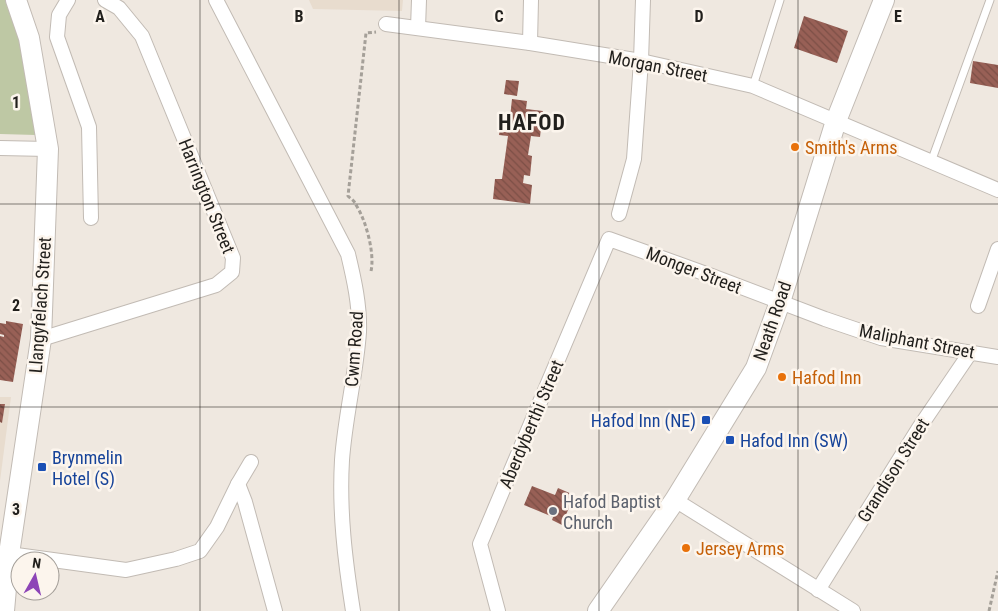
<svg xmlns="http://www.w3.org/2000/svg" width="998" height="611" font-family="'Roboto Condensed',sans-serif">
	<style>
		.built { fill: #e8dcce }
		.green { fill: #bec8a4 }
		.building { fill: url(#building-back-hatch) }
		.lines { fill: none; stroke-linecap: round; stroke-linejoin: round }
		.lane-casing { stroke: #c2bbb4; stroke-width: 9 }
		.street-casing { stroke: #c2bbb4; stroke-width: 16 }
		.secondary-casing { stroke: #c2bbb4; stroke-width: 22 }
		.path { stroke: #a5a099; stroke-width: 3; stroke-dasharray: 4 2.5; stroke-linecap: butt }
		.lane { stroke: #fff; stroke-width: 7 }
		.street { stroke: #fff; stroke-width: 14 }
		.secondary { stroke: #fff; stroke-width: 20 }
		.grid { fill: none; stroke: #211f1c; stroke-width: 1; stroke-opacity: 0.55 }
		.food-dot { fill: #e8710a; stroke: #fcf5ed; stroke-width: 2 }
		.transit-dot { fill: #1a4fb4; stroke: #fcf5ed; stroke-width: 2 }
		.worship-dot { fill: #6b7280; stroke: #fcf5ed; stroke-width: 2 }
		.labels { text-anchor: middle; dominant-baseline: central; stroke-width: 5; stroke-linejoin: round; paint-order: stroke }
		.street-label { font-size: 18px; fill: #211f1c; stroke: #fcf5ed }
		.food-label { font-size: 18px; fill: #c56008; stroke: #fcf5ed; text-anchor: start }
		.transit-label { font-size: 18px; fill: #164399; stroke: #fcf5ed; text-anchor: start }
		.worship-label { font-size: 18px; fill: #5b616d; stroke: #fcf5ed; text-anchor: start }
		.district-label { font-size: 22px; font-weight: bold; letter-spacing: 1px; fill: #211f1c; stroke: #fcf5ed }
		.grid-label { font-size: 16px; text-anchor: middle; font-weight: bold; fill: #211f1c; stroke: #fcf5ed; stroke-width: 5; stroke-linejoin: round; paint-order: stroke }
	</style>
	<defs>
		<pattern id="building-back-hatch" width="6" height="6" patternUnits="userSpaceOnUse" patternTransform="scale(1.25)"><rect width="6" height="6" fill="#986056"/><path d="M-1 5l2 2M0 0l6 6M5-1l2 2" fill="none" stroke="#7c4f46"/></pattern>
	</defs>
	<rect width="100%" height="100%" fill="#efe8e0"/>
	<!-- built -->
	<g class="built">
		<polygon points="309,0 403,0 402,11 313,9"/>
		<polygon points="0,397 11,397 0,481"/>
	</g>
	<!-- green -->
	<polygon class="green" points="0,0 10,0 25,44 36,135 0,134"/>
	<!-- building -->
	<g class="building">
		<polygon points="804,16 848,31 837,63 794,48"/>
		<polygon points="973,61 998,65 998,88 970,83"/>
		<polygon points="506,80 519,81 517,96 504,94"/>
		<polygon points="512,99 527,101 526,109 543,111 540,137 531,136 528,155 532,156 530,176 524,175 523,183 532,185 530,204 493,199 495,179 502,179 508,136 499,135 500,126 509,127"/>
		<polygon points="6,321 23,324 13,382 0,380 0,336 4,337 4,335 0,334 0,323 6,324"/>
		<polygon points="0,404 5,404 2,423 0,422"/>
		<polygon points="532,486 555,495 558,488 574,495 562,525 552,520 553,517 524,505"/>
	</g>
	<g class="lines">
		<!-- lane casing -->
		<g class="lane-casing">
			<g id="lane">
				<polyline points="753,86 780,0"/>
				<polyline points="931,162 990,0"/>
			</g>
		</g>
		<!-- street casing -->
		<g class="street-casing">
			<g id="street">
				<polyline points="68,0 59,15 57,37 89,127 91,218"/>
				<path d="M216,0L348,254C354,279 360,306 359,332C356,375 345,417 342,460C339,511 345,560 353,611"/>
				<polyline points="386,24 530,43 641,61 753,86 998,190"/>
				<polyline points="418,28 419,0"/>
				<polyline points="530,43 531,0"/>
				<polyline points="0,148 48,149"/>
				<polyline points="619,214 634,159 641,61 643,0"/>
				<polyline points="978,306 998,249"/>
				<polyline points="41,339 216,285 232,272 233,258 142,36 119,8 105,0"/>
				<polyline points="238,484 245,502 275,611"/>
				<polyline points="675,500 853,611"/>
				<polyline points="9,554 126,570 176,559 200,551 217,527 238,484 251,462"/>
				<polyline points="818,590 919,428 970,353"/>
				<polyline points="498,611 480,544 609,239 712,276 825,319 881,338 998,357"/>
			</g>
		</g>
		<!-- secondary casing -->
		<g class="secondary-casing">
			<g id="secondary">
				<polyline points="4,611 9,554 41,339 48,149 29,38 16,0"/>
				<polyline points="598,611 675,500 756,368 780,302 836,121 884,0"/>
			</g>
		</g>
		<!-- path -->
		<g class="path">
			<path d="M371,271C375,254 366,220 356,205C355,201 351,199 348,196L366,33L376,32"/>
			<polyline points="989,611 998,571"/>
		</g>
		<!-- lane -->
		<use href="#lane" class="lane"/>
		<!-- street -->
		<use href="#street" class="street"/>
		<!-- secondary -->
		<use href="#secondary" class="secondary"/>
	</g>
	<!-- grid -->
	<path class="grid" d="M200,0V611M399,0V611M599,0V611M798,0V611M0,204H998M0,407H998"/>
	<!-- markers -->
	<g class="food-dot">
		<circle cx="795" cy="147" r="5"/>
		<circle cx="782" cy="377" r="5"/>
		<circle cx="686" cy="548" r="5"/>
	</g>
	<g class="transit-dot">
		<rect x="701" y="415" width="10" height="10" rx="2.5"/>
		<rect x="725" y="435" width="10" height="10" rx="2.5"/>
		<rect x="37" y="462" width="10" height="10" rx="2.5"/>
	</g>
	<circle class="worship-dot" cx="553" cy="511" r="5"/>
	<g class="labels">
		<!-- street labels -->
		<g class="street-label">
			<text transform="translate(658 66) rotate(11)">Morgan Street</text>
			<text transform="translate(207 196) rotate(68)">Harrington Street</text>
			<text transform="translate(694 270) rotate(21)">Monger Street</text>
			<text transform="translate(40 305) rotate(-86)">Llangyfelach Street</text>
			<text transform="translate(772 321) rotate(-71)">Neath Road</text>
			<text transform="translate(917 341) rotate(11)">Maliphant Street</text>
			<text transform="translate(354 349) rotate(-86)">Cwm Road</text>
			<text transform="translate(531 424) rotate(-67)">Aberdyberthi Street</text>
			<text transform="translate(893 470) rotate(-58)">Grandison Street</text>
		</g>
		<!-- food labels -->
		<g class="food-label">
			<text x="805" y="147">Smith's Arms</text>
			<text x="792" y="377">Hafod Inn</text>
			<text x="696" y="548">Jersey Arms</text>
		</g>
		<!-- transit labels -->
		<g class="transit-label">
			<text x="696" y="420" text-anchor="end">Hafod Inn (NE)</text>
			<text x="740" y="440">Hafod Inn (SW)</text>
			<text x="52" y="457">Brynmelin<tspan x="52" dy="21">Hotel (S)</tspan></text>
		</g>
		<!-- worship labels -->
		<g class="worship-label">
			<text x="563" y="501">Hafod Baptist<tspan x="563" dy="21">Church</tspan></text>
		</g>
		<!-- district labels -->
		<g class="district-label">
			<text x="532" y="122">HAFOD</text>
		</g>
	</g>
	<g class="grid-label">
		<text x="100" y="22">A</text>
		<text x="299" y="22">B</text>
		<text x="499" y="22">C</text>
		<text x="699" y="22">D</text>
		<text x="898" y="22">E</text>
		<text x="16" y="108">1</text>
		<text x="16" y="311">2</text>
		<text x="16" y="515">3</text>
	</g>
	<!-- north arrow -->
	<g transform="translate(35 576) rotate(8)"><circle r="24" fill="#fcf5ed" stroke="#a49f99"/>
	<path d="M0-4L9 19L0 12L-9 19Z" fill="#8d45b7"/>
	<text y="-8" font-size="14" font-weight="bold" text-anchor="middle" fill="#211f1c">N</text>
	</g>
</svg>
